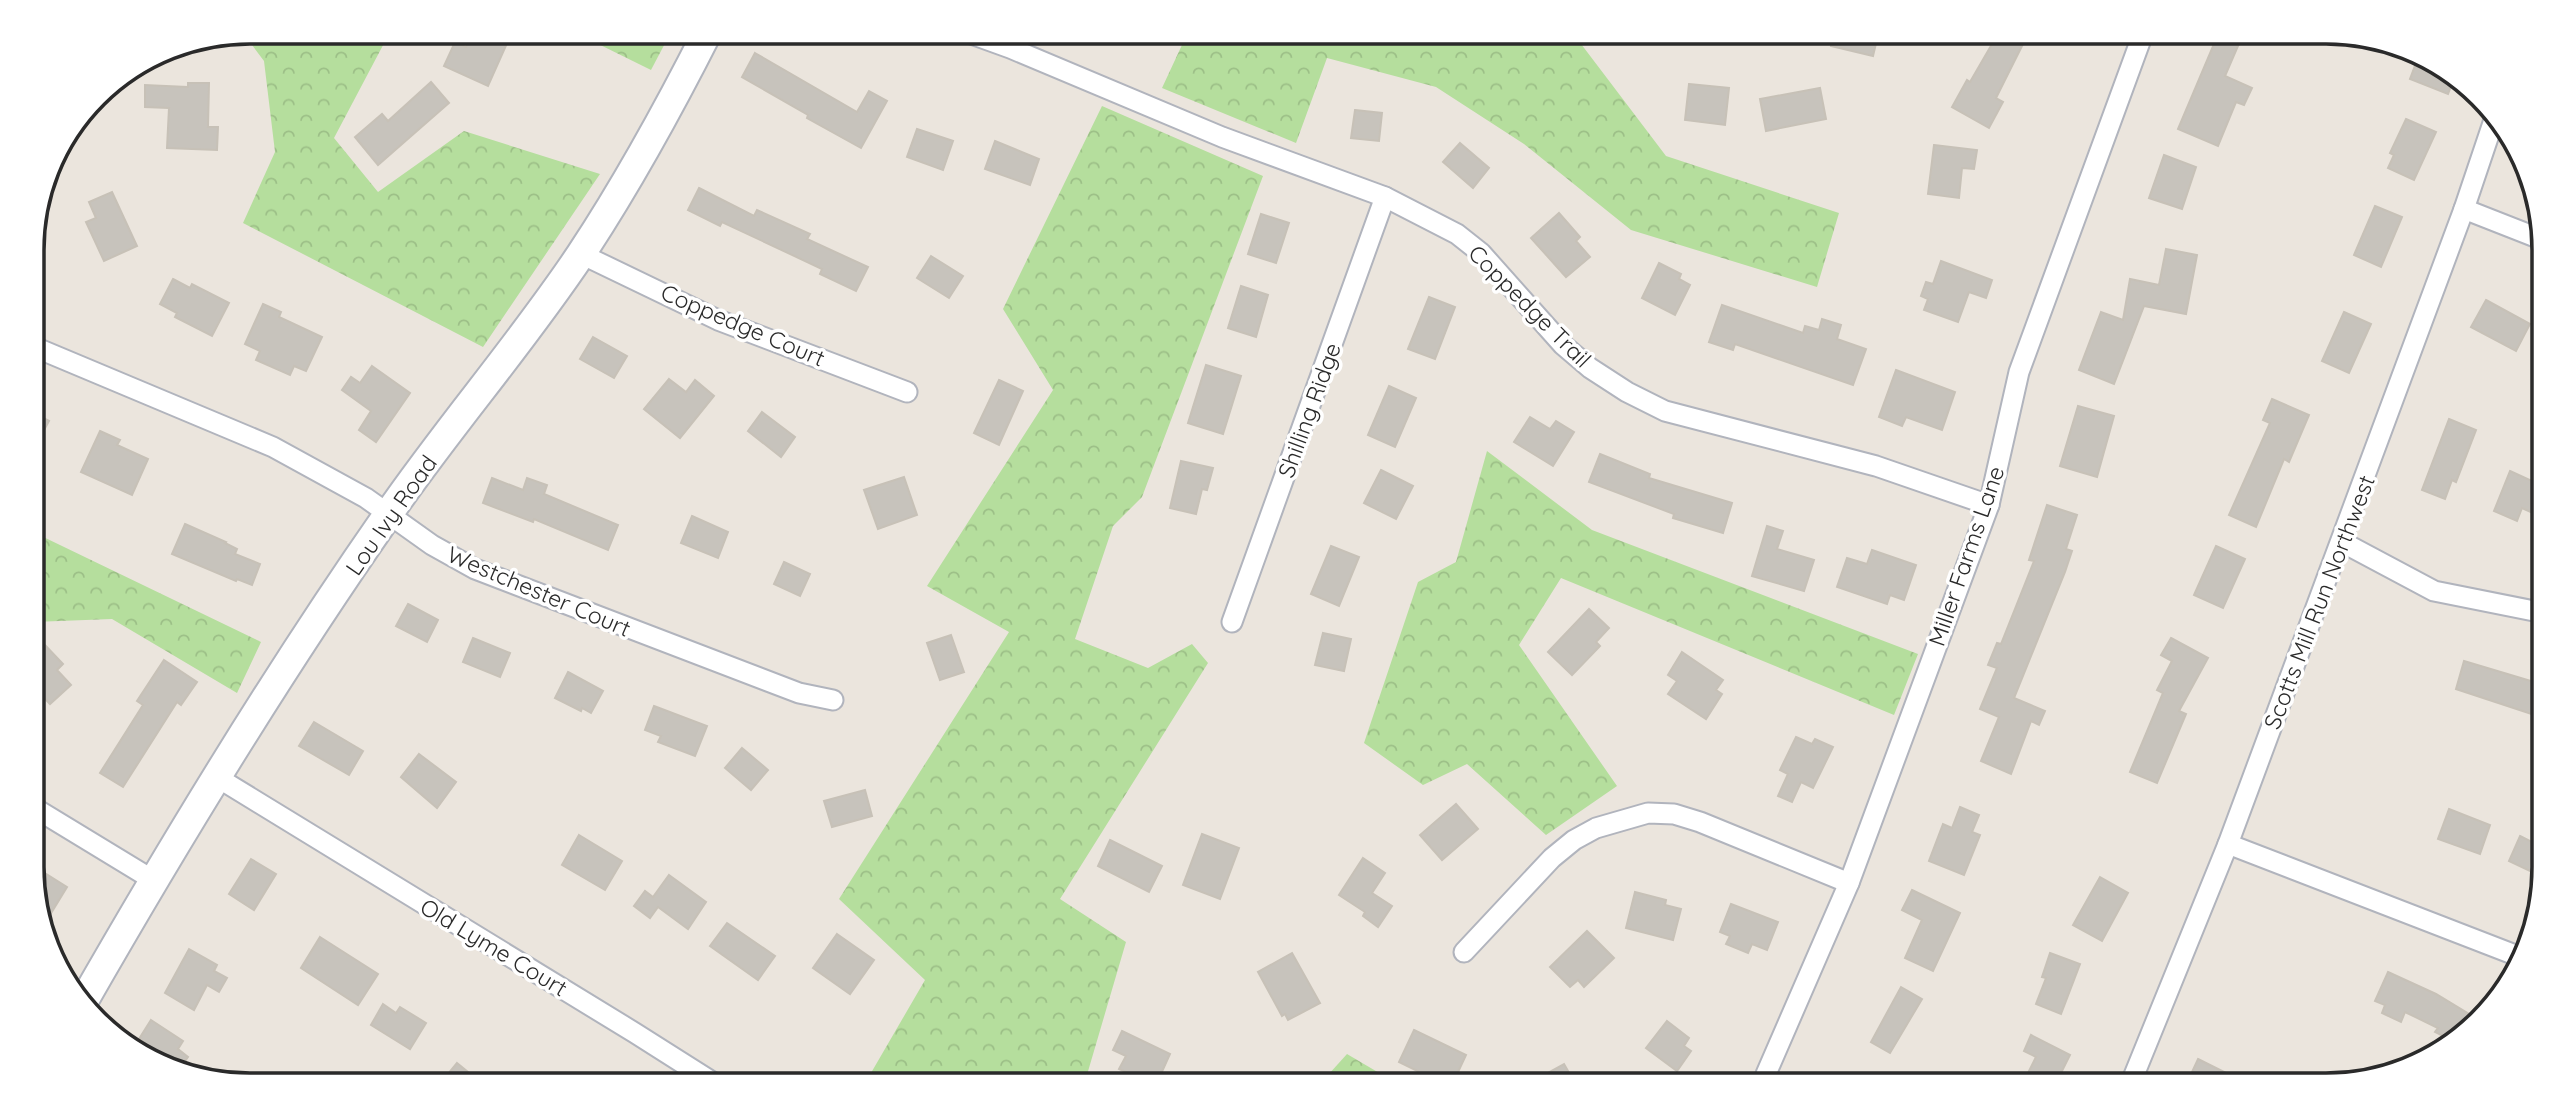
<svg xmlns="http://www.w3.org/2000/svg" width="2576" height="1117" font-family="Quicksand,sans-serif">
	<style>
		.forest { fill: url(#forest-crowns) }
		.building { fill: #c7c3bc; stroke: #c7c1b7; stroke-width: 2 }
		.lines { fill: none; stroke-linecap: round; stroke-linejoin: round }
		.street-casing { stroke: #b1b4bd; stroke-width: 23 }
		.secondary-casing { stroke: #b1b4bd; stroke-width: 32 }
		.street { stroke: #fff; stroke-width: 19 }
		.secondary { stroke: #fff; stroke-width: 28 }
		.labels { text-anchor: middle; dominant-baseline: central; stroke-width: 7; stroke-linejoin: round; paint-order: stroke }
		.street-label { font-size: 23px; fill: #2a2a2a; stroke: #fff }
		.rim { fill: none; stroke: #2a2a2a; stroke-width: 3.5 }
	</style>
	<defs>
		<pattern id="forest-crowns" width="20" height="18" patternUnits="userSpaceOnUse" patternTransform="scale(1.75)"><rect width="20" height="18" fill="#b5de9d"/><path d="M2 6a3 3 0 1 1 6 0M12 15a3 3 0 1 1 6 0" fill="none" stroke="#9cbf87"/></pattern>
	</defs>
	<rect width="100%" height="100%" fill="#ebe5dd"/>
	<!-- forest -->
	<g class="forest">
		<polygon points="250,31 390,32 334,138 378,192 464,131 600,174 483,347 243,223 275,152 264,61 243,33"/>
		<polygon points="574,32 671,32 651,70"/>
		<polygon points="1188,32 1572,32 1666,156 1839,213 1817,287 1631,230 1524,144 1436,87 1327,58 1296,143 1162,88"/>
		<polygon points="1102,106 1263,176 1142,497 1113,526 1075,639 1148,668 1192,644 1208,663 1060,899 1126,942 1084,1085 864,1085 925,980 839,899 1009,632 927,586 1053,390 1003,309"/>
		<polygon points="1487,451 1592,530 1918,654 1894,715 1561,578 1519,645 1617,786 1546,835 1467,764 1423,785 1364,743 1418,582 1456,562"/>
		<polygon points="33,532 261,642 237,693 112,619 33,622"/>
		<polygon points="1347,1054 1386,1077 1381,1085 1319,1085"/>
	</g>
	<!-- building -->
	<g class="building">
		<polygon points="473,32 512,32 488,86 444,66 455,42 466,47"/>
		<polygon points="1834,32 1866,32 1878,35 1873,56 1831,46"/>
		<polygon points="1999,32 2029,32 1996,98 2003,102 1989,128 1952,107 1967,80 1970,82"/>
		<polygon points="2185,32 2244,32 2225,76 2252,88 2244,105 2236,102 2218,146 2178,129 2214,44"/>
		<polygon points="755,53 857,112 869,91 887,101 861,148 807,118 808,115 742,77"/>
		<polygon points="2416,63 2435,70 2436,68 2453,81 2448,94 2410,79"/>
		<polygon points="431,82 449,103 378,165 355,137 382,114 388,121"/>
		<polygon points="188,83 209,83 208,127 218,127 217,150 167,148 169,108 145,107 145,85 188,87"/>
		<polygon points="1689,84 1729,88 1725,125 1685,120"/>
		<polygon points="1820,88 1826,119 1766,131 1760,99"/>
		<polygon points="1355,110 1382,113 1379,141 1351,138"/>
		<polygon points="2406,119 2436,132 2414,180 2388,168 2394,155 2390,153"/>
		<polygon points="917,129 953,141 943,170 907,157"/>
		<polygon points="995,141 1039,159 1030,185 985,169"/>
		<polygon points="1460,143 1489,168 1473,188 1443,162"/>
		<polygon points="1934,145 1977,150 1974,169 1962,168 1959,198 1928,194"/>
		<polygon points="2164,155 2196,167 2182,209 2149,198"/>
		<polygon points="699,188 754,216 757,210 810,234 807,239 868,267 856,291 820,274 822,269 722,222 720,226 688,210"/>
		<polygon points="112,192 137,246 104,261 86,222 96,218 89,202"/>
		<polygon points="2375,206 2402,217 2381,267 2354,255"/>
		<polygon points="1559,213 1580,237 1576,241 1590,257 1566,277 1531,238"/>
		<polygon points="1261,214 1289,223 1276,263 1248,254"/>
		<polygon points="2166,249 2197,255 2186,314 2144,306 2114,384 2079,370 2101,312 2123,320 2130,279 2159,285"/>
		<polygon points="931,256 963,276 949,298 917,278"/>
		<polygon points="1941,261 1992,280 1986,298 1969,292 1958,322 1924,310 1928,299 1921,296 1926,282 1933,284"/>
		<polygon points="1659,263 1681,274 1679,279 1690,285 1675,315 1642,298"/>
		<polygon points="173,279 190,288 192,284 229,303 212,336 175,317 177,313 160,304"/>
		<polygon points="1241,286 1268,295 1256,337 1228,328"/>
		<polygon points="1429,297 1455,307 1435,359 1408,349"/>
		<polygon points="2486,300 2530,324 2516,351 2471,327"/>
		<polygon points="263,304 281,312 279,317 322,337 306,371 294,366 290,375 256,360 260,351 245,344"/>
		<polygon points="1722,305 1803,333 1805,326 1819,330 1822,319 1841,325 1837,339 1866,349 1853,385 1735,344 1733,350 1709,342"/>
		<polygon points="2344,312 2371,324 2349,373 2322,361"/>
		<polygon points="593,337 627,356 614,378 580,359"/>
		<polygon points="1206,365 1241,376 1223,434 1188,423"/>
		<polygon points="372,366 410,393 376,442 359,430 371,411 342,390 351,377 360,383"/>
		<polygon points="1896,370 1955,392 1942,430 1906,417 1902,426 1879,417"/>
		<polygon points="669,379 686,392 695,380 714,396 680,438 644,409"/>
		<polygon points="999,380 1023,391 999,445 974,433"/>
		<polygon points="1389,386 1416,398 1395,447 1368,435"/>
		<polygon points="2272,399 2309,415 2289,462 2284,459 2256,527 2229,515 2270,423 2263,420"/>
		<polygon points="2078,406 2114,416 2097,477 2060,466"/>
		<polygon points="32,412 49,421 32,452"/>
		<polygon points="762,412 795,437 781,457 748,431"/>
		<polygon points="1530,417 1550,429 1556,421 1574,432 1553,466 1514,442"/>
		<polygon points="2449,419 2476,430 2456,482 2452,480 2445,499 2422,490"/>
		<polygon points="100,431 120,440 117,445 148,459 132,495 81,472"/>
		<polygon points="1600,454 1650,474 1649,478 1732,503 1723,533 1673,518 1674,514 1589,482"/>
		<polygon points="1181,461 1213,468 1207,490 1202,489 1196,514 1170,508"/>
		<polygon points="1381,470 1413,486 1396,519 1364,503"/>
		<polygon points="2510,471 2543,486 2544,518 2522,508 2517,521 2494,511"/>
		<polygon points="904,477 917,515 878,529 864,490"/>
		<polygon points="492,478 523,490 527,478 547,485 544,494 618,525 608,550 534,519 533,522 483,503"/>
		<polygon points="2047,505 2077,515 2066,549 2072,551 2065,572 2014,698 2045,711 2039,725 2031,721 2011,774 1981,761 1999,717 1980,709 1997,668 1988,665 1997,643 2001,644 2034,561 2029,560"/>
		<polygon points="692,516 728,532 718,558 681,543"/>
		<polygon points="185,524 226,542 225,543 237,549 235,554 260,564 252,585 237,579 236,581 172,554"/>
		<polygon points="1767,526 1783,531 1777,549 1814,560 1804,591 1752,576"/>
		<polygon points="1331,546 1359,557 1339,606 1311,594"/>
		<polygon points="2216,546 2245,559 2223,608 2194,595"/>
		<polygon points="1872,550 1916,565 1904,600 1890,595 1887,604 1837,587 1847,558 1867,564"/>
		<polygon points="784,562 810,574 800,596 774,584"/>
		<polygon points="408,604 438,620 427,642 396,626"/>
		<polygon points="1589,609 1609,628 1596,642 1600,646 1572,675 1548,652"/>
		<polygon points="1323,633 1351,639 1344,671 1315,665"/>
		<polygon points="951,635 964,672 940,680 927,643"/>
		<polygon points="473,638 510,653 500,677 463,662"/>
		<polygon points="2171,638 2208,658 2179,711 2186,714 2157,783 2130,772 2163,693 2157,690 2172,661 2161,655"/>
		<polygon points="43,643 63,664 57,670 71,685 50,704 33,686 33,652"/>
		<polygon points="1682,652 1723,680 1716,690 1722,694 1706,719 1668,694 1677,681 1668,675"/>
		<polygon points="164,660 197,682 181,705 177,702 123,787 100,773 143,705 137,701"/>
		<polygon points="2464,661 2544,685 2544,718 2456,689"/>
		<polygon points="568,672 603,691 591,713 582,708 581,711 555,698"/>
		<polygon points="654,706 707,726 695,756 658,742 661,736 645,730"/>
		<polygon points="314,722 363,751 349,775 299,746"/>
		<polygon points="1796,737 1812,744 1815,739 1833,747 1813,788 1801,782 1792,802 1778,796 1788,774 1780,770"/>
		<polygon points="742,748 768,770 751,790 725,768"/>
		<polygon points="419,754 456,782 437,808 401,777"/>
		<polygon points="865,790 872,816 832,827 824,801"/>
		<polygon points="1456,804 1478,829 1442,860 1420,835"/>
		<polygon points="1960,807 1979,815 1972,832 1980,835 1964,875 1929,861 1943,824 1952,828"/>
		<polygon points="2449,809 2490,825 2480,854 2438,839"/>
		<polygon points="1202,834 1239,848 1220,899 1183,885"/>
		<polygon points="579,835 622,861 605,890 562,865"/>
		<polygon points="2520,836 2544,848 2543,877 2509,861"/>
		<polygon points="1110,840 1162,866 1149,892 1098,866"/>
		<polygon points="1363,858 1385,873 1372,893 1392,906 1378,927 1363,916 1365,912 1339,895"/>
		<polygon points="251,859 276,874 254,910 229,894"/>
		<polygon points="40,870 67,887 45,923 33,896 33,879"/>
		<polygon points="669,875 706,902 688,929 658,907 650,918 634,906 645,891 653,897"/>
		<polygon points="2100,877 2128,893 2102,941 2073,925"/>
		<polygon points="1912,890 1960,913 1933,971 1905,958 1922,920 1902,910"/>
		<polygon points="1635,892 1666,900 1665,905 1681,909 1673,940 1626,928"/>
		<polygon points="1731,904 1778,922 1767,950 1752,944 1748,953 1726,944 1730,936 1720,932"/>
		<polygon points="727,923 775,956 758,980 710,946"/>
		<polygon points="1587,931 1614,958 1584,987 1578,980 1570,987 1550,967"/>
		<polygon points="837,934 874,960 850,994 813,968"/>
		<polygon points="320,937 378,974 358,1005 301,968"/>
		<polygon points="189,949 217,965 214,971 227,978 219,992 207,985 194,1010 165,993"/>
		<polygon points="1292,953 1320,1003 1288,1020 1285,1014 1282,1016 1258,972"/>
		<polygon points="2050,953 2080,964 2061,1014 2036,1004 2046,978 2042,977"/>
		<polygon points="2388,972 2436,994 2479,1020 2455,1042 2435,1032 2438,1028 2405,1012 2401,1022 2382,1013 2385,1005 2375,1001"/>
		<polygon points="1901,987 1922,999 1890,1053 1871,1042"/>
		<polygon points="383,1004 396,1013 400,1007 426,1023 410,1049 371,1025"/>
		<polygon points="151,1020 183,1041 178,1049 188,1057 178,1071 167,1069 148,1055 152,1048 139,1039"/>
		<polygon points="1667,1021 1689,1038 1684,1046 1691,1051 1677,1071 1646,1048"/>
		<polygon points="1414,1030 1466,1055 1452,1085 1446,1085 1399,1062"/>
		<polygon points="1122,1031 1170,1054 1156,1085 1119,1069 1126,1056 1113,1050"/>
		<polygon points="2031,1035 2070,1055 2055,1085 2022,1085 2036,1057 2024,1051"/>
		<polygon points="2198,1059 2250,1085 2186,1085"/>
		<polygon points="457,1063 484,1085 439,1085"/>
		<polygon points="1564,1064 1576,1085 1526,1085"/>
	</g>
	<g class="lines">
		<!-- street casing -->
		<g class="street-casing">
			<g id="street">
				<polyline points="963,31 1010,48 1222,137 1385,197 1457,234 1481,253 1563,345 1590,368 1627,392 1665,411 1876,466 1989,505"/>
				<polyline points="2464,209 2543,240"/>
				<polyline points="581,254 718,320 907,392"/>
				<polyline points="32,346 273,447 366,498 432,545 475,569 799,693 833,700"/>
				<polyline points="2342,542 2434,591 2544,613"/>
				<polyline points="1232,622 1385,197"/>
				<polyline points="215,776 635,1033 717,1085"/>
				<polyline points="33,807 153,880"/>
				<polyline points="2228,844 2523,958"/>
				<polyline points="1464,952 1552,858 1574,840 1596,828 1648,813 1674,814 1700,822 1849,883"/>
				<polyline points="1766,1074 1849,883 1989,505 2019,372 2144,31"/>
				<polyline points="2130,1085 2228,844 2464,209 2496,114"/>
			</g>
		</g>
		<!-- secondary casing -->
		<g class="secondary-casing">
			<path id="secondary" d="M82,1004C177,838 277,674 387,516C449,426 521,344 581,254C628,183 669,108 708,31"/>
		</g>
		<!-- street -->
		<use href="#street" class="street"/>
		<!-- secondary -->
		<use href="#secondary" class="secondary"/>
	</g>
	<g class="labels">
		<!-- street labels -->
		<g class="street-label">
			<text transform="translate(1530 306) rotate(45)">Coppedge Trail</text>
			<text transform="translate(743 325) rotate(23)">Coppedge Court</text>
			<text transform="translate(1309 410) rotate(-70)">Shilling Ridge</text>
			<text transform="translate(391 515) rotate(-55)">Lou Ivy Road</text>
			<text transform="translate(1966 556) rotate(-71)">Miller Farms Lane</text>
			<text transform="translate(539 591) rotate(23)">Westchester Court</text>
			<text transform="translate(2319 602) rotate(-69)">Scotts Mill Run Northwest</text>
			<text transform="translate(494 947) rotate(31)">Old Lyme Court</text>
		</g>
	</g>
	<!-- crop -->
	<path d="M0 0H2576V1117H0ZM250 44H2326A206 206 0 0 1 2532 250V867A206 206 0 0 1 2326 1073H250A206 206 0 0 1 44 867V250A206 206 0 0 1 250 44Z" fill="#fff" fill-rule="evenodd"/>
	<path class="rim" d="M250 44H2326A206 206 0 0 1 2532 250V867A206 206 0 0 1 2326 1073H250A206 206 0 0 1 44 867V250A206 206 0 0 1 250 44Z"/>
</svg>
